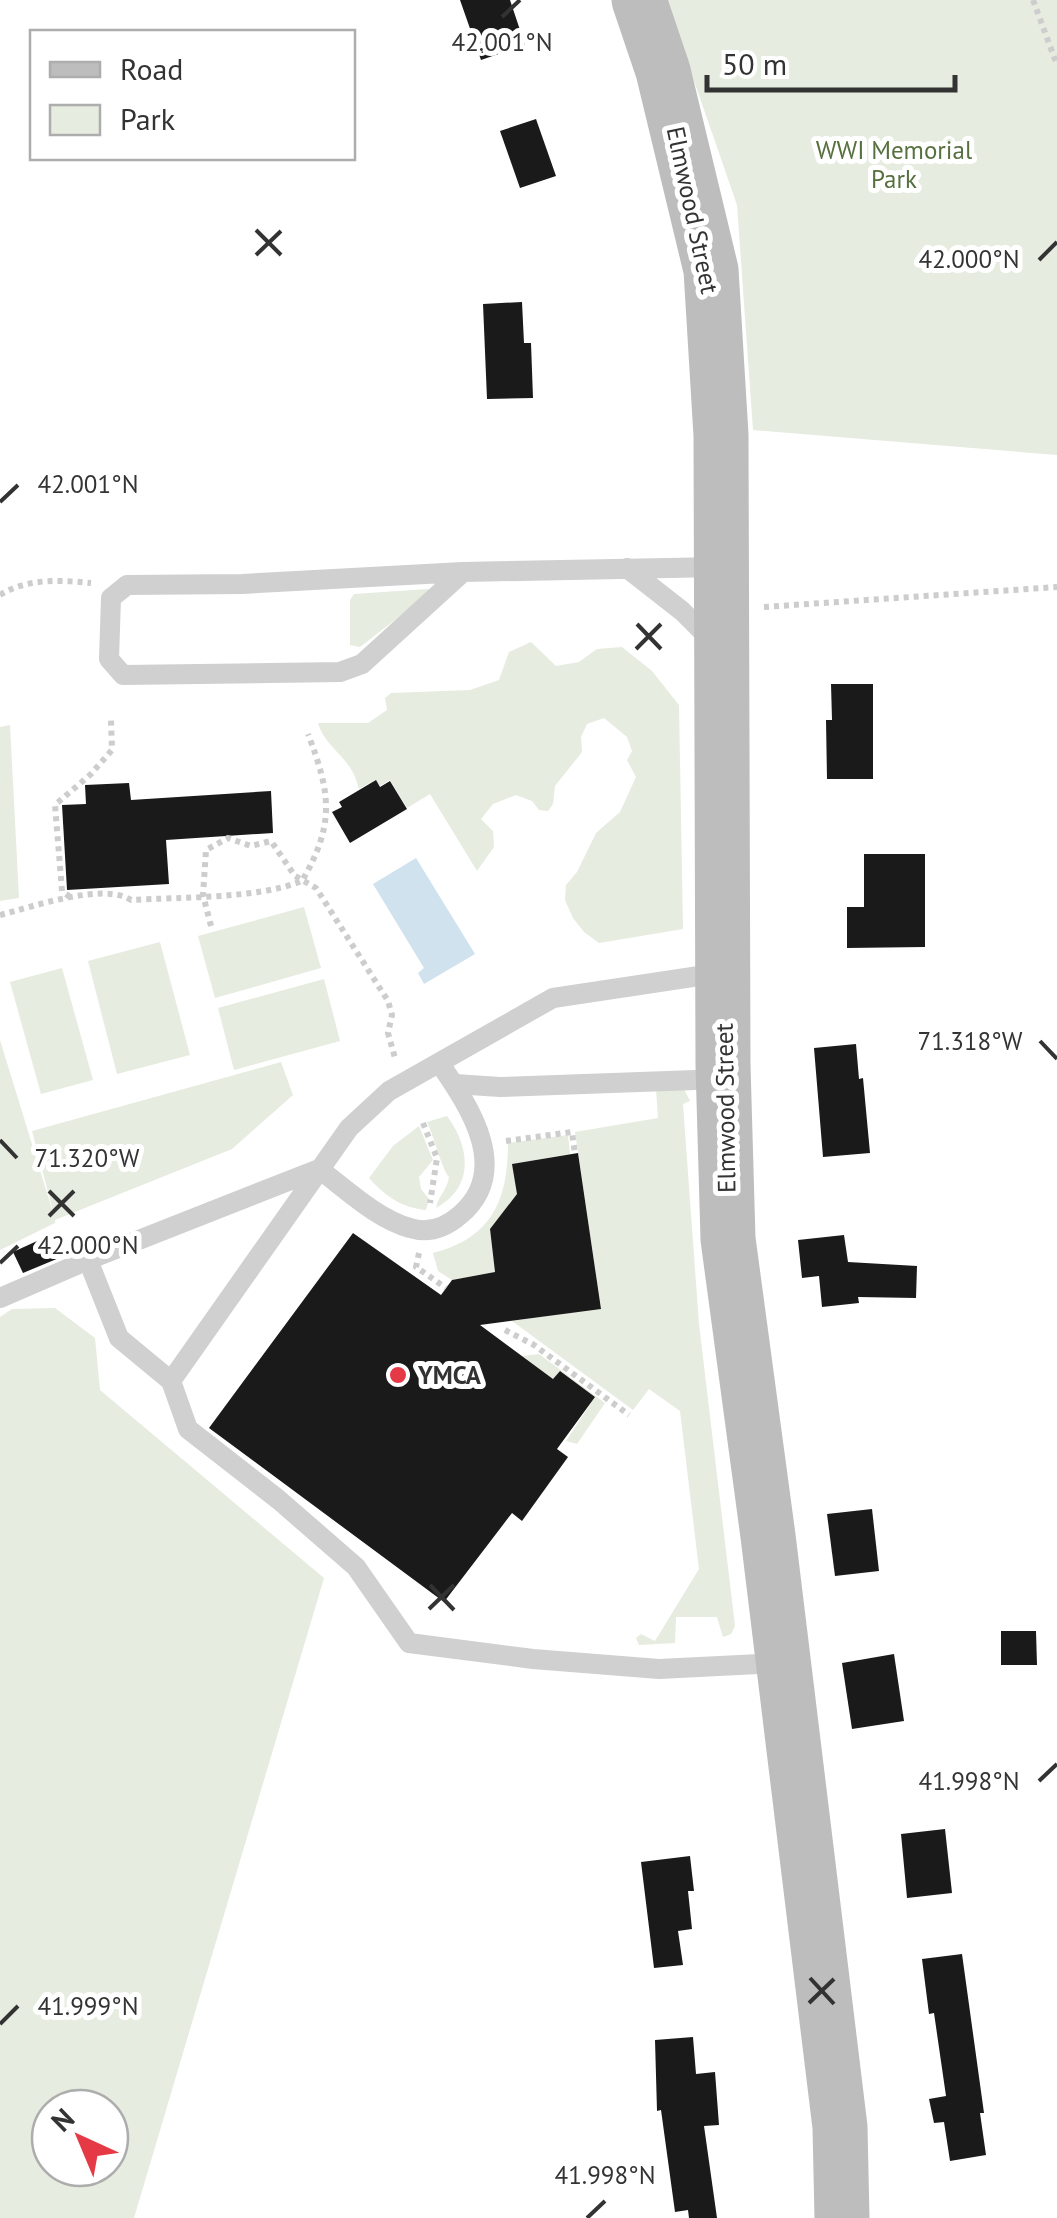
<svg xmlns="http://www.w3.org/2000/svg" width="1057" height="2218" font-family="'PT Sans',sans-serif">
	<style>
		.green { fill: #e6ecdf; fill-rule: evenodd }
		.water { fill: #cfe2ee }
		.building { fill: #1a1a1a }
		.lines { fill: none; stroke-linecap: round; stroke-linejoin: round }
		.path { stroke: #cdcdcd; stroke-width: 6; stroke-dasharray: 5 5; stroke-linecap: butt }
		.lane { stroke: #d0d0d0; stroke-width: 20 }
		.secondary { stroke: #bdbdbd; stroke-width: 55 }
		.ticks { fill: none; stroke: #333; stroke-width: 4 }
		.poi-dot { fill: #e63946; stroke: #fff; stroke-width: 4 }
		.labels { text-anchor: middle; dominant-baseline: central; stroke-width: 10; stroke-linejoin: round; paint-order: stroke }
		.park-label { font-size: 25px; fill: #56703f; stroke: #fff }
		.street-label { font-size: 25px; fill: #333; stroke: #fff }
		.poi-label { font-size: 25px; font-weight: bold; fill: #333; stroke: #fff; text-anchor: start }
		.ticks-label { font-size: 25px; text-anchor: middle; fill: #333; stroke: #fff; stroke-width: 10; stroke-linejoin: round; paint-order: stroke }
	</style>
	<rect width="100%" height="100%" fill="#fff"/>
	<!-- green -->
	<g class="green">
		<polygon points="666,0 1057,0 1057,455 753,430 737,205"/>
		<polygon points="428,589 432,591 360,647 350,645 350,600 354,594"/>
		<path d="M531,642L556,666L579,662L597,649L622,647L652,671L679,705L683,929L599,943L584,932L573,918L565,900L566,885L577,872L596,833L620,812L636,777L627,760L632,751L627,737L604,718L587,724L581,737L582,752L555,786L553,804L548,811L539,810L532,801L516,795L493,804L481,819L493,831L494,847L477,871L430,794L407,808L390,780L380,786L375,780L359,789C351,755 326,750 318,723H368L387,710L385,698L391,693L470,690L499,680L509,652Z"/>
		<polygon points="10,725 19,898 0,901 0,727"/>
		<polygon points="304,907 321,968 215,998 198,936"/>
		<polygon points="160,942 190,1055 117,1074 88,961"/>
		<polygon points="62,968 93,1080 41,1094 10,982"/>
		<polygon points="324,979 340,1041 234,1070 218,1008"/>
		<polygon points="0,1040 55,1219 32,1131 281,1062 293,1095 232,1149 55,1220 55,1223 0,1250"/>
		<polygon points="656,1089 684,1089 690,1101 683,1104 699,1324 735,1626 731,1634 723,1637 717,1617 676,1617 675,1643 639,1645 636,1638 641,1634 655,1641 699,1569 680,1411 649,1389 633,1410 512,1321 601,1308 575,1132 658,1118"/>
		<path d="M447,1116C470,1147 475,1187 436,1208C438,1196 447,1191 449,1177C441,1167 435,1139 427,1122Z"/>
		<path d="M419,1126L433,1160L419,1177L421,1189L429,1199L426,1210C402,1208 385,1196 369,1178L393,1146Z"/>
		<path d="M568,1135L570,1154L513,1164L517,1194L490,1229L495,1272L452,1280L438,1271L433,1253C492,1238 508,1200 508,1143Z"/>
		<path d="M55,1308L95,1338L100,1390L324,1578L134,2218H0V1317L12,1309ZM50,2108H110V2168H50Z"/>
		<polygon points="539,1354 605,1403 577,1444 566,1441 595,1397 560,1371 553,1379 522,1356"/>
	</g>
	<!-- water -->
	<polygon class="water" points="416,858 475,954 424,984 418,973 424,968 373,884"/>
	<!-- building -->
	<g class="building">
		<polygon points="460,0 510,0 525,45 481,60"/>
		<polygon points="536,119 556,176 520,188 500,131"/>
		<polygon points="522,302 524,343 531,343 533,398 487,399 483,304"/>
		<polygon points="831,684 873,684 873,779 827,779 826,720 832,720"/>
		<polygon points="376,780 380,787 390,781 407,809 350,843 332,812 342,807 339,802"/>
		<polygon points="129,783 131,800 271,791 273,833 166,840 169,884 67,890 62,805 86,804 85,785"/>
		<polygon points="864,854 925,854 925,947 847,948 847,907 864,907"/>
		<polygon points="856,1044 859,1079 863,1078 870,1153 823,1157 814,1048"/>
		<polygon points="578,1153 601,1309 480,1325 553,1379 560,1371 595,1397 557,1449 568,1457 522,1521 512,1513 444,1602 209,1428 353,1233 441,1295 452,1280 495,1272 490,1229 517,1194 512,1164"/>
		<polygon points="844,1235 848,1262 917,1266 916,1298 858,1297 859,1303 822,1307 819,1276 802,1278 798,1240"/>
		<polygon points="48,1236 59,1258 23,1273 13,1252"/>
		<polygon points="872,1509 879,1571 835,1576 827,1514"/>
		<polygon points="1001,1631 1036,1631 1037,1665 1001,1665"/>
		<polygon points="894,1654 904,1721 852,1729 842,1663"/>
		<polygon points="945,1829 952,1893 907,1898 901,1834"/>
		<polygon points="690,1856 694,1891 688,1891 692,1929 678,1931 683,1965 654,1968 641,1862"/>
		<polygon points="962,1954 984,2113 980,2113 986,2155 950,2161 944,2122 934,2123 929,2099 946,2096 934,2013 929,2014 922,1959"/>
		<polygon points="693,2037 696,2074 715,2072 719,2125 704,2126 717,2218 689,2218 688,2210 675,2212 661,2110 657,2111 655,2040"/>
	</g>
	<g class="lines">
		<!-- path -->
		<g class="path">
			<polyline points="1033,0 1057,65"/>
			<path d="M0,595C27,578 60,580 91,583"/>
			<polyline points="764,607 1057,587"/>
			<polyline points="70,897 62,891 55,805 91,774 112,750 111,720"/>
			<path d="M0,915C32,907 103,882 131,900C181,897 257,899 302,881C335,824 331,794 308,734"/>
			<polyline points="211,926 203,895 206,850 228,838 251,846 271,841 295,876 316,888 388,1001 392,1015 388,1033 395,1058"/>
			<polyline points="423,1123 437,1158 430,1203"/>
			<polyline points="506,1141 572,1132 575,1154"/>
			<polyline points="419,1253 416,1267 446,1288"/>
			<polyline points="505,1330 534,1345 629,1415"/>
		</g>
		<!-- lane -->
		<g class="lane">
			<polyline points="627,568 682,611 713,642"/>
			<polyline points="463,572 362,664 340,672 123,675 109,659 111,598 127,585 242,584 463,572 720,567"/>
			<polyline points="719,973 553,998 389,1091 349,1128 171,1381 188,1429 279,1500 356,1567 409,1643 533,1659 659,1669 781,1663"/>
			<polyline points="455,1084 500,1087 723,1079"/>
			<polyline points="0,1298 88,1260"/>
			<path d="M171,1381L119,1338L88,1260L319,1169C346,1189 377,1219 410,1228C429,1234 445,1228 460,1215C512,1171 470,1107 440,1064"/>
		</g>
		<!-- secondary -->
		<polyline class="secondary" points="639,0 663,71 711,270 721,435 723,1065 728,1239 768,1536 840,2127 842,2218"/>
	</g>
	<!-- ticks -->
	<path class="ticks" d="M502,17L520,0M256,230L281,255M256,255L281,231M1039,260L1057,242M0,502L18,485M637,624L661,649M636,649L661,624M1040,1041L1057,1059M0,1140L17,1158M49,1191L74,1216M49,1216L74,1191M0,1263L18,1246M430,1585L454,1610M429,1609L454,1585M1039,1781L1057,1764M810,1978L834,2004M809,2003L834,1979M0,2024L18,2006M587,2218L605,2201"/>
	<!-- markers -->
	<circle class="poi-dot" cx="398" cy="1375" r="10"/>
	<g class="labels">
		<!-- park labels -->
		<g class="park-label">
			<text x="894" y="150">WWI Memorial<tspan x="894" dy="29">Park</tspan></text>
		</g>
		<!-- street labels -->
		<g class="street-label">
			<text transform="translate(693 210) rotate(78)">Elmwood Street</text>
			<text transform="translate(725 1108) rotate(-91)">Elmwood Street</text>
		</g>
		<!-- poi labels -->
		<g class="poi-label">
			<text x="418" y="1375">YMCA</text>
		</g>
	</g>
	<g class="ticks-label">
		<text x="502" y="51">42.001°N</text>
		<text x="969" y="268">42.000°N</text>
		<text x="88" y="493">42.001°N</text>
		<text x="970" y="1050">71.318°W</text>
		<text x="87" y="1167">71.320°W</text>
		<text x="88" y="1254">42.000°N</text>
		<text x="969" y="1790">41.998°N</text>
		<text x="88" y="2015">41.999°N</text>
		<text x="605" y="2184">41.998°N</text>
	</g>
	<!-- legend -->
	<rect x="30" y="30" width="325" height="130" fill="#ffffff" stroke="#adadad" stroke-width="2.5"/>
	<rect x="50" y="62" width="50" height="15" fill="#bdbdbd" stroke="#adadad" stroke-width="2.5"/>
	<text x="120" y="80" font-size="30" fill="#333333">Road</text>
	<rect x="50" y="105" width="50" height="30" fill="#e6ecdf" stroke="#adadad" stroke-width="2.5"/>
	<text x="120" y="130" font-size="30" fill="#333333">Park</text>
	<!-- north arrow -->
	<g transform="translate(80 2138) rotate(316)"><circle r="48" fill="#ffffff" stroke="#adadad" stroke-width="2.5"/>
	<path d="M0-8L18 38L0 25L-18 38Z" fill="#e63946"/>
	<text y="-15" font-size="28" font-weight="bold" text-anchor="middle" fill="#333333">N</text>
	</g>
	<!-- scale -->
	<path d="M707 75v15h248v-15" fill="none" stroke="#333333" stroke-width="5"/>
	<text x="722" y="75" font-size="30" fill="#333333" stroke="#ffffff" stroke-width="8" paint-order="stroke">50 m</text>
</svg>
